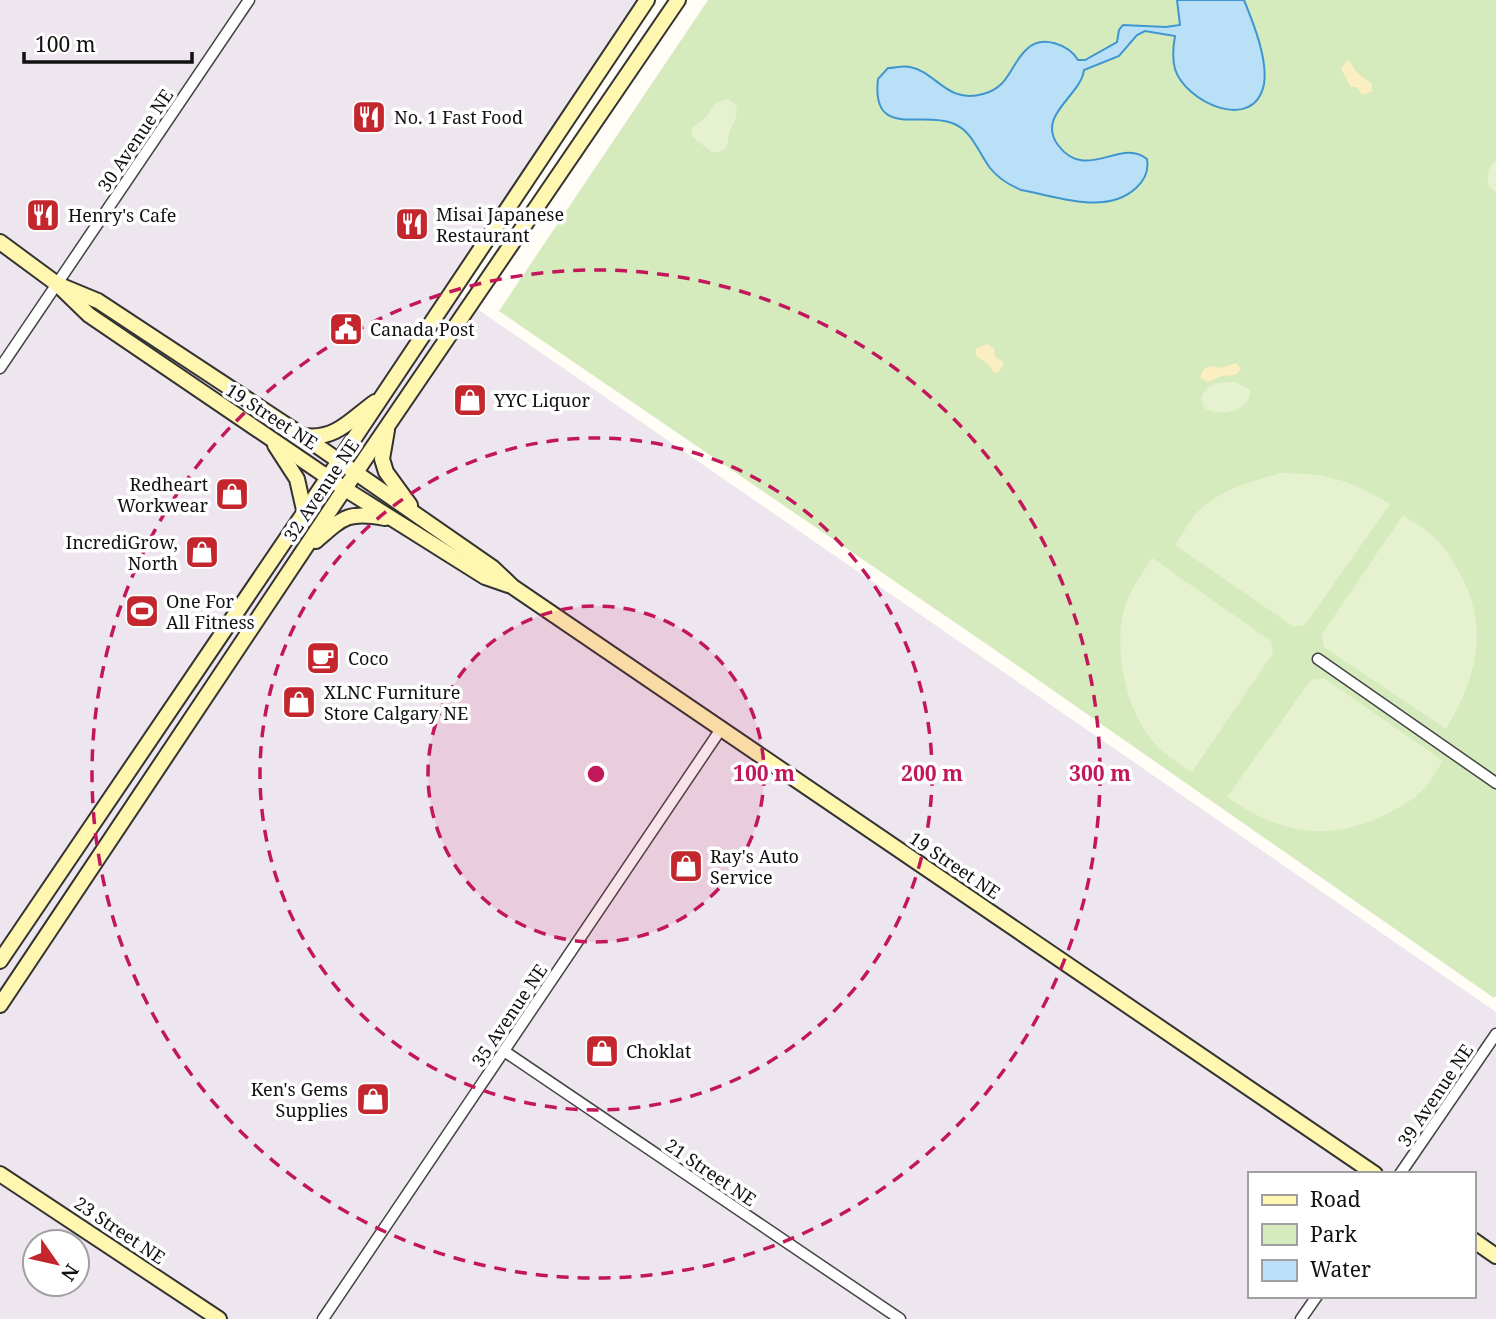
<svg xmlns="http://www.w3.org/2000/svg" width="1496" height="1319" font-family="'Noto Serif',serif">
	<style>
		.industrial { fill: #eee6ef; fill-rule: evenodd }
		.green { fill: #d5ebbd }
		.sand { fill: #fbeec1 }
		.pitch { fill: #e6f2cf }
		.water { fill: #b9e0f7; stroke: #3f96cf; stroke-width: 2 }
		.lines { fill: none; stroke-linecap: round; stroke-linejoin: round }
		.street-casing { stroke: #444; stroke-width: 13 }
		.secondary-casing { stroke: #333; stroke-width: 18 }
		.street { stroke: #fff; stroke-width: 10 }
		.secondary { stroke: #fff6b0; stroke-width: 14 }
		.ring { fill: none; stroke: #c2185b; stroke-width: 3.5; stroke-dasharray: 12 9 }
		.labels { text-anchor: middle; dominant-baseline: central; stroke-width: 7; stroke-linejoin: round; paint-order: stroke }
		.poi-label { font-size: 18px; fill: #111; stroke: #fff; text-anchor: start }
		.street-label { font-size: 18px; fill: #111; stroke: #fff }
		.centre { fill: #c2185b; stroke: #fff; stroke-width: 3.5 }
		.ring-label { font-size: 21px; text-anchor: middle; font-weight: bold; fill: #c2185b; stroke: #fff; stroke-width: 7; stroke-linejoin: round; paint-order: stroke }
	</style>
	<rect width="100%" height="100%" fill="#fffdf5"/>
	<!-- industrial -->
	<path class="industrial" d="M0,0H639L447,288L1496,1012V1319H0ZM1249,1174H1473V1296H1249ZM35,1242H77V1284H35Z"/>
	<!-- green -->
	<polygon class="green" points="708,0 1496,0 1496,996 1494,998 985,643 499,311"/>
	<!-- sand -->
	<g class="sand">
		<polygon points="1347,61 1350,61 1356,72 1372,84 1372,91 1362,95 1357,87 1351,87 1341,69"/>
		<polygon points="987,344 994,348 995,357 1004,362 999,372 995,373 986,362 976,356 976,349"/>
		<polygon points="1236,363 1241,369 1236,375 1221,376 1208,382 1200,378 1203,370 1209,366 1221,368"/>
	</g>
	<!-- pitch -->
	<g class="pitch">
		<path d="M727,99C742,104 737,118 731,128C725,140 733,153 712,152L692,137V128L706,117L715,104Z"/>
		<path d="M1496,161V192L1489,187C1486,177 1487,167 1496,161Z"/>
		<path d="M1236,382L1250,390C1252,412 1218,417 1204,408L1201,398C1207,382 1221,382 1236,382Z"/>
		<path d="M1281,473C1330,474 1347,479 1390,504L1305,625L1294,627L1175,545C1181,536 1187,526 1193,517C1215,491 1250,482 1281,473Z"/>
		<path d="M1403,515C1414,523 1428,531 1438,541C1446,549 1453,562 1459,572C1490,626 1477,678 1446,729L1324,647L1322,634Z"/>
		<path d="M1152,558L1271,641L1273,653L1192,772C1180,764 1167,757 1157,746C1127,715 1113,652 1124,610C1129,591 1142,574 1152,558Z"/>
		<path d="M1324,678L1443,761C1437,769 1432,780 1425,788C1415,799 1398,808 1385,815C1326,843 1279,833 1227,797L1311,680Z"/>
	</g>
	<!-- water -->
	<path class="water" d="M1177,0H1244C1253,22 1268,59 1264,84C1254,134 1185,102 1175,69C1172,58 1173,47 1175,36L1145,31L1137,35L1119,56L1084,70C1081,96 1036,115 1058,145C1086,183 1121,137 1147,159C1149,171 1144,181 1136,188C1106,216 1056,196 1021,190C1009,185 998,178 990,168C978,152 972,130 952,123C921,111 871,139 878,79L888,68C895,68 903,65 910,67C937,72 946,104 983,94C1010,87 1010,64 1027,49C1042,34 1069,45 1078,60H1085L1117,42L1119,30L1123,25L1166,27L1180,25Z"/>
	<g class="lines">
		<!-- street casing -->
		<g class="street-casing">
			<g id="street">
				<polyline points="0,368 249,0"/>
				<polyline points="1318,659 1496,783"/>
				<polyline points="504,1051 900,1319"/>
				<polyline points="1400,1174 1496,1034"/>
				<polyline points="323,1319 721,729"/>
				<polyline points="1301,1319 1317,1296"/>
			</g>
		</g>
		<!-- secondary casing -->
		<g class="secondary-casing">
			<g id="secondary">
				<polyline points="0,242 57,284 89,315 345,489 485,577 508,585"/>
				<polyline points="57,284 98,301 303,436 493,568 513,587 1375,1174"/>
				<polyline points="387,430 382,459 386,472 410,505"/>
				<path d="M305,436C336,440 351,419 375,402"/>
				<polyline points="275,445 297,479 304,510"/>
				<path d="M316,541C343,517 348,511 385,518"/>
				<polyline points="0,961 329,476 647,0"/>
				<polyline points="0,1005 337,500 678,0"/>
				<polyline points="0,1174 219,1319"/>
				<polyline points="1473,1240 1496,1256"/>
			</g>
		</g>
		<!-- street -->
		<use href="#street" class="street"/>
		<!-- secondary -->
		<use href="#secondary" class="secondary"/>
	</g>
	<!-- distance rings -->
	<circle cx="596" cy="774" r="168" fill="#c2185b" fill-opacity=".12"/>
	<g class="ring">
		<circle cx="596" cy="774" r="168"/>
		<circle cx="596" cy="774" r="336"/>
		<circle cx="596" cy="774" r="504"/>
	</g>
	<!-- icons -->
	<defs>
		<g id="restaurant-square" transform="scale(1.75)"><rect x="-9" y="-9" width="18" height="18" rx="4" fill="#c4262e" stroke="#fff"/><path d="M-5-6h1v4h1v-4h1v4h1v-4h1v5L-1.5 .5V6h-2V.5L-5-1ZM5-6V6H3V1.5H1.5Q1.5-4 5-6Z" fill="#fff"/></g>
		<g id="civic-square" transform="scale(1.75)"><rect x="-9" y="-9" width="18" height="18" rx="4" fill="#c4262e" stroke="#fff"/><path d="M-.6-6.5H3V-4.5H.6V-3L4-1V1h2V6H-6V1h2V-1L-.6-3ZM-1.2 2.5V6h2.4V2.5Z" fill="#fff"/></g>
		<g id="shop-square" transform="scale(1.75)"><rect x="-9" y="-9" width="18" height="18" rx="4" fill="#c4262e" stroke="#fff"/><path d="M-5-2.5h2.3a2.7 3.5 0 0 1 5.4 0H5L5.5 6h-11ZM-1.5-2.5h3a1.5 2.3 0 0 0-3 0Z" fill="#fff"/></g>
		<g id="stadium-square" transform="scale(1.75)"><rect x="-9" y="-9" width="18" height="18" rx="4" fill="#c4262e" stroke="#fff"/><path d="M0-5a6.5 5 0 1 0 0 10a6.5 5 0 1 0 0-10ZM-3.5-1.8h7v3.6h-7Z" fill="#fff"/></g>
		<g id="cafe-square" transform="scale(1.75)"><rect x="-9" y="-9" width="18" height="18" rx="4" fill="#c4262e" stroke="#fff"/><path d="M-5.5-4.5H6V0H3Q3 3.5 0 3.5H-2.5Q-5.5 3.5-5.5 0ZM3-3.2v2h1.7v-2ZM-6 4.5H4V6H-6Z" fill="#fff"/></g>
	</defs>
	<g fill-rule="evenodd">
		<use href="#restaurant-square" x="369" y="117"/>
		<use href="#restaurant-square" x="43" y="215"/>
		<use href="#restaurant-square" x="412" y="224"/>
		<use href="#civic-square" x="346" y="329"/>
		<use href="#shop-square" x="470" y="400"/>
		<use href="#shop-square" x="232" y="494"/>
		<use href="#shop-square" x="202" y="552"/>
		<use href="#stadium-square" x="142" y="611"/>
		<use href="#cafe-square" x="323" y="658"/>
		<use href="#shop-square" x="299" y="702"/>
		<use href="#shop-square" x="686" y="866"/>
		<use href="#shop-square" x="602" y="1051"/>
		<use href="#shop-square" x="373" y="1099"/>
	</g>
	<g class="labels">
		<!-- poi labels -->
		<g class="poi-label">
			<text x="394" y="117">No. 1 Fast Food</text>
			<text x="436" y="214">Misai Japanese<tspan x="436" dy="21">Restaurant</tspan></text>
			<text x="68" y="215">Henry's Cafe</text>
			<text x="370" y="329">Canada Post</text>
			<text x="494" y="400">YYC Liquor</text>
			<text x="208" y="484" text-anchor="end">Redheart<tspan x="208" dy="21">Workwear</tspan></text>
			<text x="178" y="542" text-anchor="end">IncrediGrow,<tspan x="178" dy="21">North</tspan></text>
			<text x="166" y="601">One For<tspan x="166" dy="21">All Fitness</tspan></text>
			<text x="348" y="658">Coco</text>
			<text x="324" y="692">XLNC Furniture<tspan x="324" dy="21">Store Calgary NE</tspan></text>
			<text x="710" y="856">Ray's Auto<tspan x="710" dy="21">Service</tspan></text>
			<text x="626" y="1051">Choklat</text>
			<text x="348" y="1089" text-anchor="end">Ken's Gems<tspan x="348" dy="21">Supplies</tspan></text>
		</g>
		<!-- street labels -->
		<g class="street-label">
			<text transform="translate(135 140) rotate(-56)">30 Avenue NE</text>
			<text transform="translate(272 416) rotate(33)">19 Street NE</text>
			<text transform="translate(321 490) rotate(-56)">32 Avenue NE</text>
			<text transform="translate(955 865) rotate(34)">19 Street NE</text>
			<text transform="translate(509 1015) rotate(-56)">35 Avenue NE</text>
			<text transform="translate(1435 1095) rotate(-56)">39 Avenue NE</text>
			<text transform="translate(711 1172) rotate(34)">21 Street NE</text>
			<text transform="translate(120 1230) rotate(34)">23 Street NE</text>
		</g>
	</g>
	<circle cx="596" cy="774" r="10" class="centre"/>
	<g class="ring-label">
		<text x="764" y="781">100 m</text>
		<text x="932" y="781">200 m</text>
		<text x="1100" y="781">300 m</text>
	</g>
	<!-- legend -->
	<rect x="1248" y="1172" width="228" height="126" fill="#ffffff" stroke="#a0a0a0" stroke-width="2"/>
	<rect x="1262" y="1195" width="35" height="10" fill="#fff6b0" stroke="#a0a0a0" stroke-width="2"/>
	<text x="1310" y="1207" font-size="21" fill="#111111">Road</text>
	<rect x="1262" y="1224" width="35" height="21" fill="#d5ebbd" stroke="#a0a0a0" stroke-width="2"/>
	<text x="1310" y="1242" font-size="21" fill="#111111">Park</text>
	<rect x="1262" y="1260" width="35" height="21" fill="#b9e0f7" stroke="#a0a0a0" stroke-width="2"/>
	<text x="1310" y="1277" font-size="21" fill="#111111">Water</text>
	<!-- north arrow -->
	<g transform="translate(56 1263) rotate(124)"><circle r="33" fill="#ffffff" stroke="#a0a0a0" stroke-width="2"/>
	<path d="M0-5L12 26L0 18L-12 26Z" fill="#c4262e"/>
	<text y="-10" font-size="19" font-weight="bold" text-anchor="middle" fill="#111111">N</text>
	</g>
	<!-- scale -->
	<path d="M24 52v10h168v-10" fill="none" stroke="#111111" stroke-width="3.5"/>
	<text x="35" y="52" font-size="21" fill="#111111" stroke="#ffffff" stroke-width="5" paint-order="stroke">100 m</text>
</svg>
